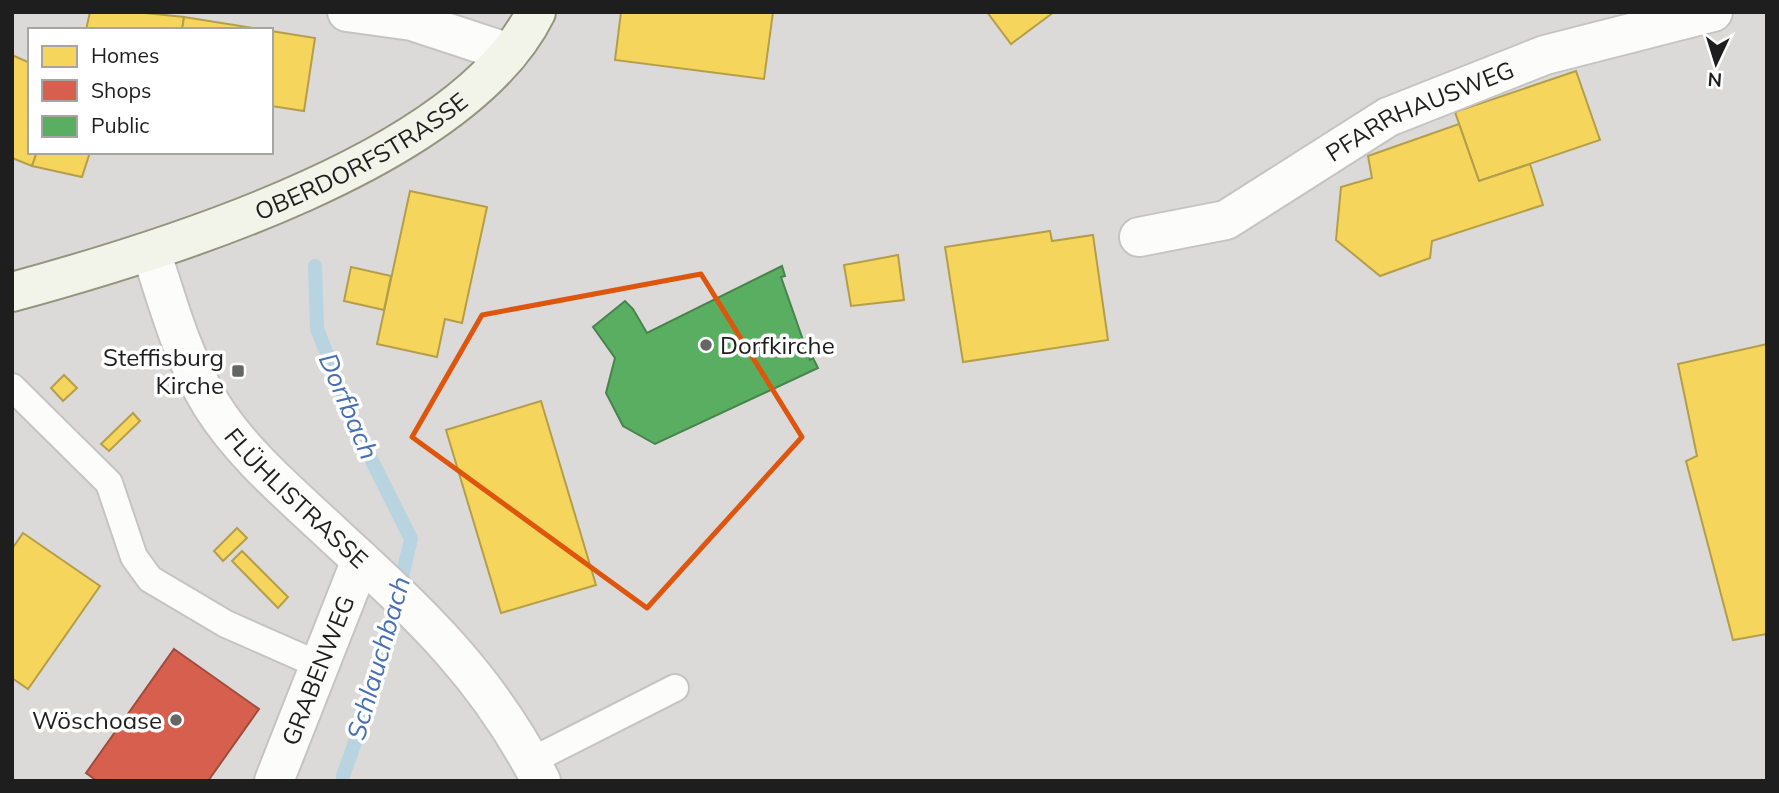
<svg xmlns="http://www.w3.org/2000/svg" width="1779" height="793" font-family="Mulish,sans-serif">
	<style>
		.residential { fill: #dbdad8; fill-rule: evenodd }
		.homes { fill: #f6d55c; stroke: #b59e49; stroke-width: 2 }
		.shops { fill: #d6604d; stroke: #9f4c3f; stroke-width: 2 }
		.public { fill: #5aae61; stroke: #48834d; stroke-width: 2 }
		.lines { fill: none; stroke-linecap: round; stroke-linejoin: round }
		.stream { stroke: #b8d4e0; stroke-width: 14 }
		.service-casing { stroke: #c5c4c2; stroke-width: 30 }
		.minor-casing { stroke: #c5c4c2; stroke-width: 42 }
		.tertiary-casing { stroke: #c5c4c2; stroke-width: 42 }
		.secondary-casing { stroke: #92967e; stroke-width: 42 }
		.service { stroke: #fcfcfb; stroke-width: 26 }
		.minor { stroke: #fcfcfb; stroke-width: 38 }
		.tertiary { stroke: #fcfcfb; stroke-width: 38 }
		.secondary { stroke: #f2f3e9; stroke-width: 38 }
		.marked { fill: none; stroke: #de560d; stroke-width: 5; stroke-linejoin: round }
		.poi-dot { fill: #666664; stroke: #fff; stroke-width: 2.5 }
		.labels { text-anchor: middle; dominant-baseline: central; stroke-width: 7; stroke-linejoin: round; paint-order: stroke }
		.street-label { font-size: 24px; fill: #1e1e1e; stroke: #fff }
		.poi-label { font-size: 24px; fill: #1e1e1e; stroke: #fff; text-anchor: end }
		.water-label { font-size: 26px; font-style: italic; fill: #476fb1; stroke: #fff }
	</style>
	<rect width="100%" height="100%" fill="#ecebe6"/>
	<!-- residential -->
	<path class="residential" d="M12,12H1767V781H12ZM30,30H271V152H30Z"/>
	<!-- homes -->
	<g class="homes">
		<polygon points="90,12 135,12 184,17 182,30 86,30"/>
		<polygon points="621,12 773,12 764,79 615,60"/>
		<polygon points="987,12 1054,12 1011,44"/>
		<polygon points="184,17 266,30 182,30"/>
		<polygon points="271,31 315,38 304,111 271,106"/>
		<polygon points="12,55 30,63 30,152 37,152 32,166 12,158"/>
		<polygon points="1576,71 1600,140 1479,181 1455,112"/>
		<polygon points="1459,124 1479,181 1530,164 1543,205 1432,241 1430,258 1380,276 1336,240 1341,187 1372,178 1368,156"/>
		<polygon points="37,152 90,152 82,177 32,166"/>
		<polygon points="410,191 487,207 462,323 445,319 437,357 377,344"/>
		<polygon points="1050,231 1052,241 1093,235 1108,340 963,362 945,247"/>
		<polygon points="898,255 904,300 851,306 844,265"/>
		<polygon points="351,267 391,276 384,310 344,301"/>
		<polygon points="1767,344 1767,634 1733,640 1686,461 1697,456 1678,364"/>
		<polygon points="64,375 77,388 63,401 51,388"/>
		<polygon points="541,401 596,585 501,613 446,430"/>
		<polygon points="133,413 140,421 109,451 101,444"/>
		<polygon points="237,528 247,538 223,561 214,551"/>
		<polygon points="23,533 100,586 28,689 12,678 12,549"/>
		<polygon points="242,551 288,597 278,608 232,561"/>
	</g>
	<!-- shops -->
	<polygon class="shops" points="174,649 259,709 208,781 97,781 86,773"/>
	<!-- public -->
	<polygon class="public" points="782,266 785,276 781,277 810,360 813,358 818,368 655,444 623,426 606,393 615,358 593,327 625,301 633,309 647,333"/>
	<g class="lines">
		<!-- stream -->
		<polyline class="stream" points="315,266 317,329 360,437 411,539 378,678 343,776"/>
		<!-- service casing -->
		<g class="service-casing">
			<g id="service">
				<polyline points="12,387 109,483 134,557 150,579 226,624 319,665"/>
				<polyline points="531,761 675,688"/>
			</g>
		</g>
		<!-- minor casing -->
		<g class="minor-casing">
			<g id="minor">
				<polyline points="347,12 412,21 509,53"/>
				<path id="s1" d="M1139,237L1226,220L1388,117L1545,55L1713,12"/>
				<path id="s2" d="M274,781L361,560"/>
			</g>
		</g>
		<!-- tertiary casing -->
		<g class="tertiary-casing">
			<g id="tertiary">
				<path id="s3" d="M151,251C168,304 182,356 211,404C243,456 294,497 338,539C423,617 487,676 541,781"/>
			</g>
		</g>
		<!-- secondary casing -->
		<g class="secondary-casing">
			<g id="secondary">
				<path id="s4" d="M12,292C163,251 463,160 536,12"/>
			</g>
		</g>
		<!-- service -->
		<use href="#service" class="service"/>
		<!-- minor -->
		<use href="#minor" class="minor"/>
		<!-- tertiary -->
		<use href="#tertiary" class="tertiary"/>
		<!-- secondary -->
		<use href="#secondary" class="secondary"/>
	</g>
	<!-- marked area -->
	<path class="marked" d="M701,274L802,437L647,608L412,437L482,315Z"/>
	<!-- markers -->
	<g class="poi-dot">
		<circle cx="706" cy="345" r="7"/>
		<rect x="231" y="364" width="14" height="14" rx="3.5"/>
		<circle cx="176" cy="720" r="7"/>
	</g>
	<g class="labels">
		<!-- street labels -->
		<g class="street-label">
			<text stroke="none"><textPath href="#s1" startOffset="312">PFARRHAUSWEG</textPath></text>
			<text stroke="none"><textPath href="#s4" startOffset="376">OBERDORFSTRASSE</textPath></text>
			<text stroke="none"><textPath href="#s3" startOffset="292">FLÜHLISTRASSE</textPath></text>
			<text stroke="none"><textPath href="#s2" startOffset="119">GRABENWEG</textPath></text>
		</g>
		<!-- poi labels -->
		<g class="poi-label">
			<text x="720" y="345" text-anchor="start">Dorfkirche</text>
			<text x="224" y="357">Steffisburg<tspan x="224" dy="28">Kirche</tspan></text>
			<text x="162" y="720">Wöschoase</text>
		</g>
		<!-- water labels -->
		<g class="water-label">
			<text transform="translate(349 406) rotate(67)">Dorfbach</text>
			<text transform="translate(378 658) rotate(-74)">Schlauchbach</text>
		</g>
	</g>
	<!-- border -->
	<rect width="1779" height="793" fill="none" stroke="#1e1e1e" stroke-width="28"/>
	<!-- legend -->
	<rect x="28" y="28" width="245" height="126" fill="#ffffff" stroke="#a5a5a5" stroke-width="2"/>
	<rect x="42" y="46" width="35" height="21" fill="#f6d55c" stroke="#a5a5a5" stroke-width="2"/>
	<text x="91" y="63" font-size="21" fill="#1e1e1e">Homes</text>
	<rect x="42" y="80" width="35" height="21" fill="#d6604d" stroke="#a5a5a5" stroke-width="2"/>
	<text x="91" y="98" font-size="21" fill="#1e1e1e">Shops</text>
	<rect x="42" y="116" width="35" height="21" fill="#5aae61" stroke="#a5a5a5" stroke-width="2"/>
	<text x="91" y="133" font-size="21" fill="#1e1e1e">Public</text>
	<!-- north arrow -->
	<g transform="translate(1716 63) rotate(184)" stroke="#ffffff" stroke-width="5" paint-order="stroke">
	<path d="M0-5L12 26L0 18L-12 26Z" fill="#1e1e1e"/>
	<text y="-10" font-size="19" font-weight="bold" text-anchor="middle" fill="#1e1e1e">N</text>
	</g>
</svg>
